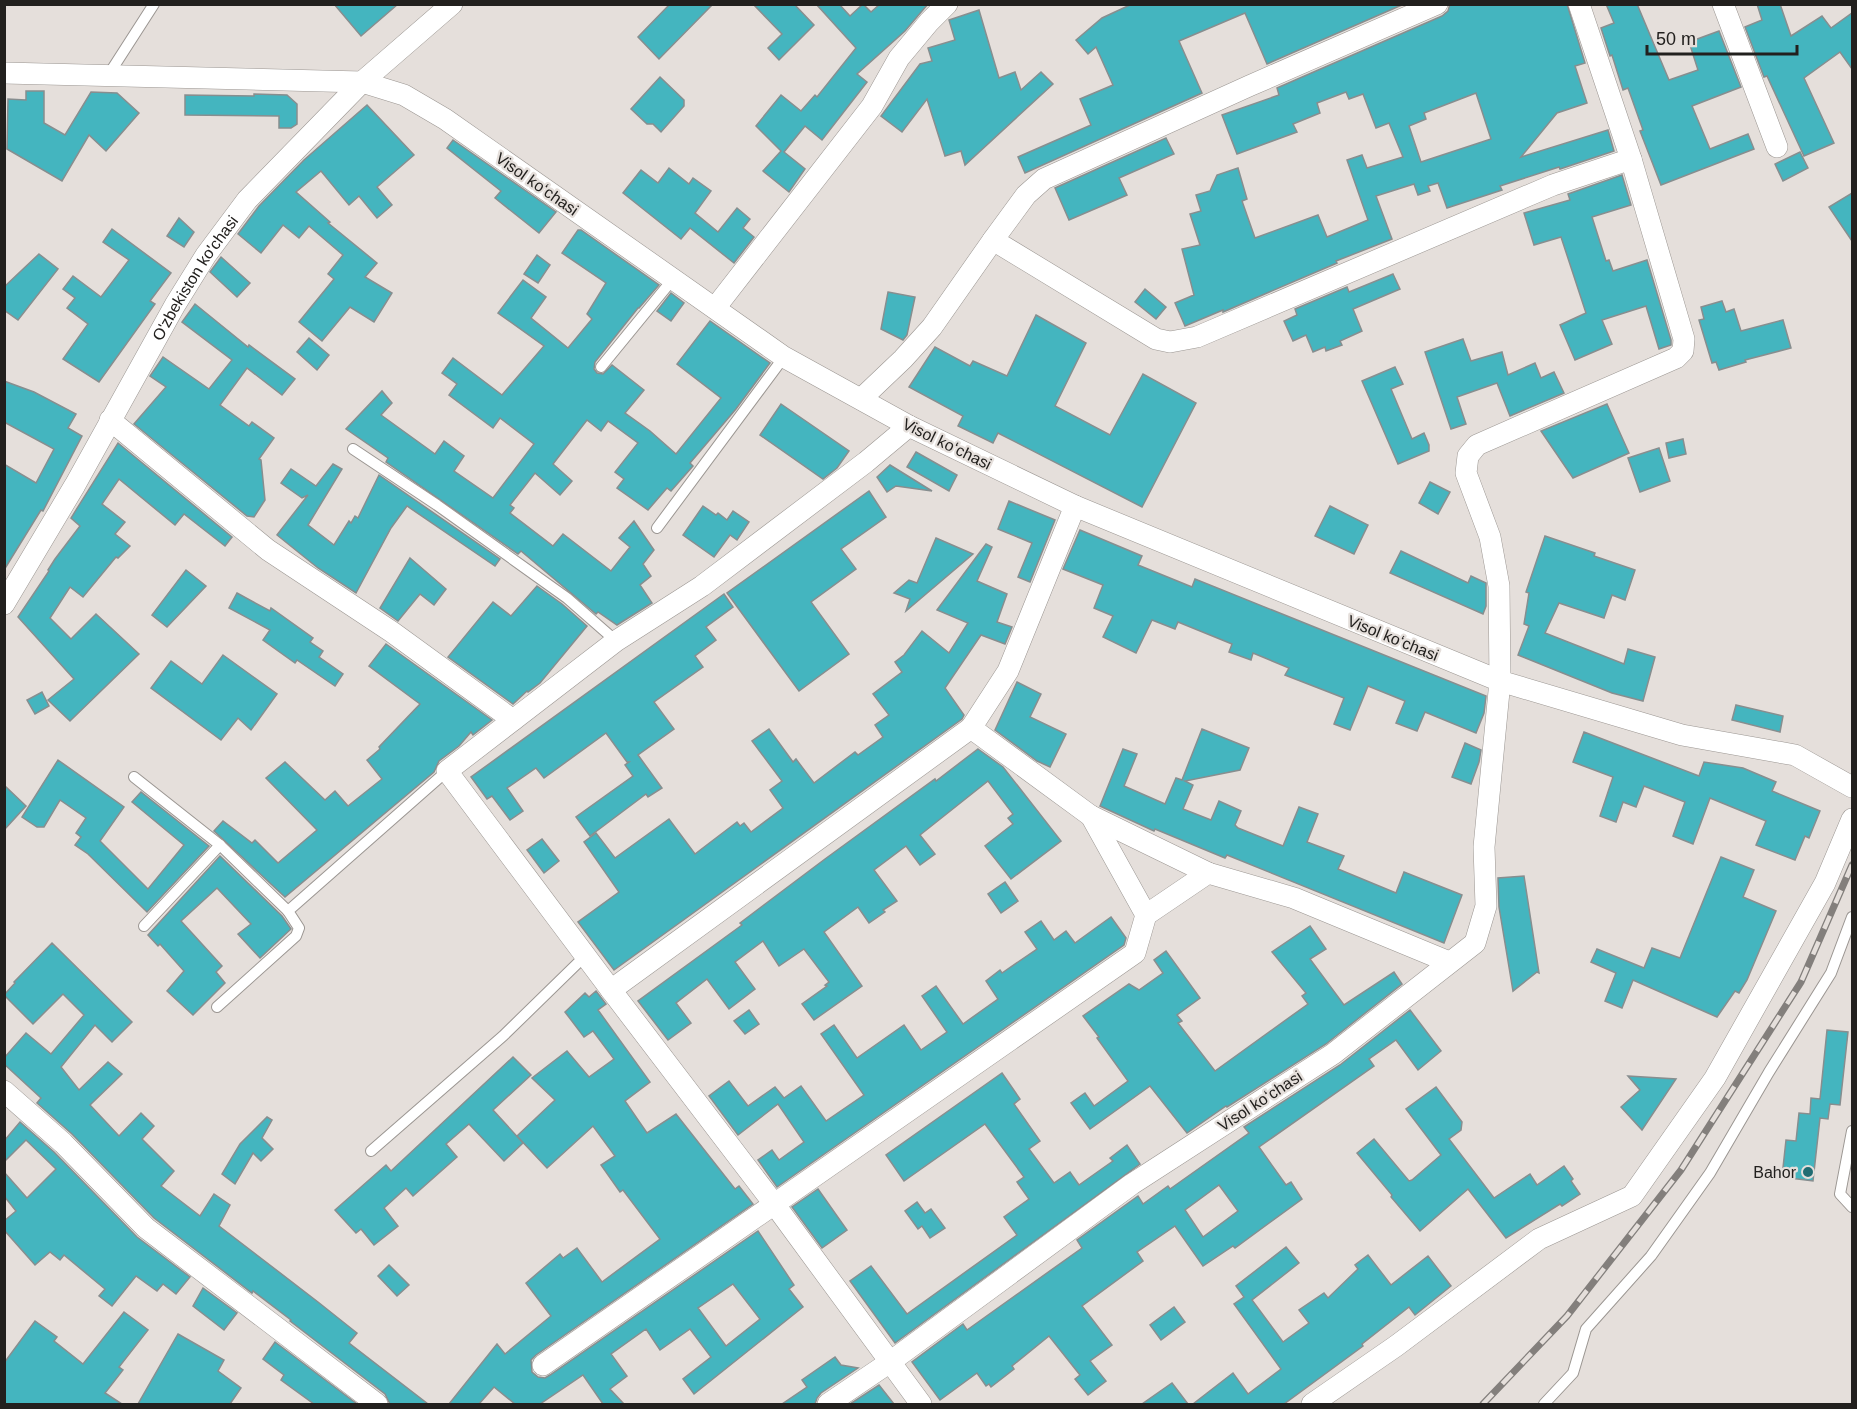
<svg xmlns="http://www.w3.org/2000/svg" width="1857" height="1409" font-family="Arial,sans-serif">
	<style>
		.building { fill: #44b5bf; stroke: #878e8f; stroke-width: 1.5; fill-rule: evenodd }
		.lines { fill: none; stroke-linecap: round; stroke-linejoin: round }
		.lane-casing { stroke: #9b9692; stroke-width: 12 }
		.street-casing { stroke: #9b9692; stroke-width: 22 }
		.lane { stroke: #fff; stroke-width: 10 }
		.street { stroke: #fff; stroke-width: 21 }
		.rail-casing { stroke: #837f7c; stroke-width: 7 }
		.rail { stroke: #e5dfdb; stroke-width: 4.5; stroke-dasharray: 14; stroke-linecap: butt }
		.poi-dot { fill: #206c72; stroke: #e5dfdb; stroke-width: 2 }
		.labels { text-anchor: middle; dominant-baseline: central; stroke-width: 4.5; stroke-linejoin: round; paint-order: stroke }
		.street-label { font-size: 16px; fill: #22201e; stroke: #e5dfdb }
		.poi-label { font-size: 16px; fill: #22201e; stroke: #e5dfdb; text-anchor: end }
	</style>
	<rect width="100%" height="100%" fill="#e5dfdb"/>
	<!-- building -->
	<g class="building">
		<polygon points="334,4 398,4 361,36"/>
		<polygon points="670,4 713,4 659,59 638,37"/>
		<polygon points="753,4 794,4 814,25 779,60 768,48 782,34"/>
		<polygon points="816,4 839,4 850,16 863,4 871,12 880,4 928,4 905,31 857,74 867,82 822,140 805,126 784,152 805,169 789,192 763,171 781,151 756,126 781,95 801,111 815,95 817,97 856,48"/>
		<polygon points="1132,4 1404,4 1267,64 1245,13 1179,41 1202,93 1025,173 1018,157 1091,125 1080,99 1113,85 1096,47 1088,54 1076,40 1102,18"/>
		<path d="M1450,4H1567L1585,63L1575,66L1587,103L1557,113L1521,157L1608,130L1614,151L1560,169L1559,167L1500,186L1502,190L1447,208L1438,183L1428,186L1430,191L1418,195L1414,184L1376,196L1392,239L1336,261L1337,263L1223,312V310L1185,326L1175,303L1194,295L1182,249L1200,245L1190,214L1201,211L1196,195L1210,191L1217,175L1238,168L1247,199L1242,201L1255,238L1318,215L1327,237L1368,220L1347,160L1362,155L1367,168L1403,157L1389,123L1376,128L1363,94L1349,99L1346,92L1317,103L1320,113L1293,124L1297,132L1237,154L1222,115L1279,95L1277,88L1442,16L1448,11ZM1476,93L1491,139L1421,162L1409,126L1426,119L1424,113Z"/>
		<polygon points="1606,4 1637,4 1669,80 1698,70 1689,42 1719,31 1741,87 1692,106 1710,149 1748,134 1754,149 1661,185 1640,131 1643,130 1628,88 1623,90 1612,55 1610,56 1601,28 1614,23"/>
		<polygon points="1757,4 1780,4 1791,36 1822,16 1831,28 1852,13 1852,69 1840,52 1804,78 1834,143 1804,156 1767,76 1764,77 1745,27 1762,20"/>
		<polygon points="979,10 999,78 1015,72 1021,90 1041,72 1053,84 965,165 961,151 945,156 927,99 902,132 881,116 920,64 932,61 928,48 955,40 949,20"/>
		<polygon points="660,77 684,100 684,106 661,132 653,124 647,124 631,109"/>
		<polygon points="26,91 44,91 44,123 65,135 91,92 117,93 139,113 106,151 89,135 62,181 7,149 8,99 26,100"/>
		<polygon points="254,94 287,95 297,104 297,124 291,128 279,128 279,116 185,115 185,95 254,96"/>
		<polygon points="367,105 414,155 377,187 392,205 377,218 359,196 349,205 321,171 296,192 330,222 328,223 377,263 365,277 392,293 374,322 350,307 322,341 299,322 334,279 328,274 343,255 309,226 299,238 283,225 261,253 238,234 259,206 304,160"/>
		<polygon points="1166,138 1174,154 1119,178 1127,195 1069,220 1055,188"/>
		<polygon points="453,140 556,212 539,233 495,198 501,191 447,148"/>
		<polygon points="1800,152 1808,168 1783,181 1775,164"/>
		<polygon points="669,168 689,184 693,178 711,191 695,213 718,232 737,208 750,219 743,228 754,237 734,263 690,228 681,239 623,193 641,170 658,183"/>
		<polygon points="1622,175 1631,205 1592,217 1606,261 1609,260 1613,271 1647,260 1671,340 1671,345 1659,349 1646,306 1602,320 1612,344 1575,360 1560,325 1586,313 1561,237 1534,245 1524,213 1570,200 1568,194"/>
		<polygon points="1852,193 1852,241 1829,207"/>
		<polygon points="179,218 194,232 184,247 167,236"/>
		<polygon points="112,229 171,273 150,301 155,304 99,382 63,359 88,324 67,308 75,298 63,289 73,276 101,297 129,260 103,242"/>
		<polygon points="578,230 581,230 659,285 639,308 638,308 595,362 594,369 597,373 603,374 612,365 644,390 625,413 650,431 676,454 721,398 677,364 710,321 770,363 736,409 690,463 693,466 671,491 667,488 648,510 617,488 624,479 615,472 638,443 608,421 601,431 587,420 553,464 572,481 560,495 535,473 510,505 514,508 510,513 553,546 563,534 611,571 630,547 619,538 634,521 654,550 643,564 651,576 640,585 652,603 617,625 598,612 596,614 521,551 518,554 386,462 388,458 346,429 382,391 392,403 381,415 435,454 444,441 464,456 454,471 493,498 534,444 500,418 493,428 449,395 457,384 442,373 453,358 502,395 544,346 498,313 523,280 546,297 531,318 568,348 592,319 587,314 606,283 562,253"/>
		<polygon points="39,254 58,269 18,320 4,310 4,287"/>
		<polygon points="537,255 550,265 538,283 524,274"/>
		<polygon points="221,257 250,283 237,297 210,272"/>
		<polygon points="1393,274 1400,289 1353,309 1362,331 1340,341 1342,345 1326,351 1325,347 1313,352 1306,335 1293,341 1284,321 1297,315 1295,309 1347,287 1349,292"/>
		<polygon points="1145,289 1166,307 1156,319 1135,302"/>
		<polygon points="888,292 915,297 907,335 903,340 881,329"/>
		<polygon points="671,293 684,303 671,321 657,311"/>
		<polygon points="1722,301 1726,312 1734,309 1741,331 1783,320 1791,348 1745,360 1746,362 1719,370 1716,362 1712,363 1699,320 1704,319 1701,307"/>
		<polygon points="195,304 248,347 249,345 295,379 282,395 247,368 220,405 249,426 252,422 274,438 259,459 261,460 265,500 254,517 247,516 134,424 166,387 150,376 163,357 209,389 232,360 182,322"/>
		<polygon points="1036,315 1086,343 1055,406 1110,435 1143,374 1196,403 1142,507 998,433 993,443 958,426 963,416 909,387 935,347 970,366 973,361 1007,376"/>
		<polygon points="309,338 329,355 317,370 297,352"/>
		<polygon points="1463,339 1471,361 1502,352 1508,375 1535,363 1541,378 1554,372 1564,393 1510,416 1497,383 1457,397 1466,424 1451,429 1425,352"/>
		<polygon points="1395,367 1403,384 1391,389 1412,439 1424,433 1429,445 1429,451 1398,464 1362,381"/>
		<polygon points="4,381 34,392 76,414 68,428 82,436 43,511 41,510 4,570 4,464 36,483 54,449 4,422"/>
		<polygon points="781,404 849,451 837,468 823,479 760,435"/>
		<polygon points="1607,404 1629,453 1573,478 1541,431"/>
		<polygon points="1683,439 1686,454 1669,458 1666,443"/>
		<polygon points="118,443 232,537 225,546 184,514 175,525 119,479 102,504 125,522 115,534 130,546 118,558 116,557 83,597 70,587 50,618 71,639 96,614 139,654 70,721 48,700 74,679 18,617 49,571 48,570 55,559 80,526 71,518"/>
		<polygon points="1659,448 1670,481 1640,492 1628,458"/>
		<polygon points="916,452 957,475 949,491 907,467"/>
		<polygon points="333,464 342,469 308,525 334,545 349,521 351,523 355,516 358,518 379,475 500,559 495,566 407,506 391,528 356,593 318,568 277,535 308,495 302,498 281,483 291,469 316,486"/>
		<polygon points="890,465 932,491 896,486 887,492 877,477"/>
		<polygon points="1430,482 1450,492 1438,514 1419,503"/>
		<polygon points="869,491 886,517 841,549 856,569 811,602 849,654 799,691 727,593"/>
		<polygon points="1009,501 1055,520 1030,582 1018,577 1032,543 998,529"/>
		<polygon points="703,506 716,515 718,513 727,520 733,511 749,522 737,540 730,535 714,557 683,535"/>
		<polygon points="1330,506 1368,525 1354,554 1315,536"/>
		<polygon points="1080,530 1142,556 1138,565 1192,587 1195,579 1486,696 1484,713 1476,733 1425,712 1417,731 1396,723 1405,701 1368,686 1350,730 1334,724 1344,698 1285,675 1289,668 1253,653 1251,660 1229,652 1232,644 1178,622 1175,629 1152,620 1136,653 1103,637 1113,616 1094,608 1103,585 1063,569"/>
		<polygon points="1545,536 1595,553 1594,556 1635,570 1625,600 1612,595 1604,618 1559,603 1545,633 1624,664 1628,649 1655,657 1643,701 1612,693 1518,655 1529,626 1524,624 1529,593 1526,592"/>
		<polygon points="936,538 973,554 906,611 910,599 894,593 909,580 917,583"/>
		<polygon points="986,544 992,547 977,581 1007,594 997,622 1012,627 1005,644 981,635 945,688 964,715 962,719 614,970 578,922 619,892 584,842 596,833 615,858 669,819 695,854 737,822 740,826 744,823 751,832 783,808 770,790 782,781 752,741 769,729 793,762 796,759 814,783 855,752 858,755 883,737 875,725 889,715 873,694 902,672 895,662 904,655 922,631 949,653 968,623 937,610"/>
		<polygon points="1401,551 1468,583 1471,576 1486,583 1486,606 1483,614 1390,573"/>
		<polygon points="410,558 446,589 434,605 420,594 398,621 380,608"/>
		<polygon points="186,570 206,586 167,627 152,615"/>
		<polygon points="537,586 562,604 587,626 540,683 528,692 527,691 513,704 448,657 493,602 511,616"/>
		<polygon points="237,593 270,611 271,608 313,638 310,642 323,651 319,657 343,674 335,686 297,660 295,663 263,640 270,630 229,608"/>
		<polygon points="724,594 733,607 706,627 716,640 695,656 703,667 654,702 674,729 638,755 662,788 648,797 646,794 590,836 576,817 633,776 625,765 629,762 627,762 606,733 544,778 536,768 507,788 523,811 510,820 492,796 487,799 471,777"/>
		<polygon points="386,644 492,720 473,735 471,732 459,746 439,761 434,772 285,897 214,831 223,821 252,843 255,840 278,863 317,830 266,778 285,762 325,800 335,791 348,806 382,779 367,760 380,749 379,747 420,704 369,666"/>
		<polygon points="223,655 277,694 251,730 238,718 221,740 151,688 171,661 202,684"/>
		<polygon points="1017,682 1041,694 1030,717 1066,734 1050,767 1037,761 995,730"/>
		<polygon points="42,692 49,706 35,714 27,700"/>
		<polygon points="1736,705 1783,716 1780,732 1732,720"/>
		<polygon points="1202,729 1249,748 1240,770 1185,781 1193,785 1183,809 1211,820 1219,801 1241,811 1235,825 1238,828 1283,846 1299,807 1318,814 1307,842 1344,856 1338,869 1396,893 1404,872 1462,895 1444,943 1227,855 1225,858 1155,829 1154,831 1100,806 1123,749 1137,754 1124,786 1165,804 1176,778 1182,780"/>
		<polygon points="1584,732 1699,776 1704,762 1743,768 1776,782 1772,791 1820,811 1809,838 1805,836 1795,860 1756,845 1766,821 1710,798 1693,844 1673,836 1685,802 1644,786 1636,807 1623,802 1616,822 1600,816 1613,777 1573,762"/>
		<polygon points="1465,743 1481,750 1479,762 1471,784 1452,777"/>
		<polygon points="978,749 1003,767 1061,841 1011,879 985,846 1013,824 1008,818 1013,814 988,781 920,835 935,854 920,865 906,846 874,870 897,901 883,910 885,912 869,923 858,907 824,932 862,986 814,1020 802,1004 827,986 825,985 829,982 804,949 779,966 763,941 735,962 755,989 729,1009 707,979 676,1003 691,1023 668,1040 638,1001 742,925 740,923 825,859 935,779 936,781"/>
		<polygon points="58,760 124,807 100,841 148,889 184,845 132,802 141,792 209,846 147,912 88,854 75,845 81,837 76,833 86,818 60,800 44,827 37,827 22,817"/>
		<polygon points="4,785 26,806 4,830"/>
		<polygon points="542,839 559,861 544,873 527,850"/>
		<polygon points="220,856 282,916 291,929 260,958 238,934 251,924 217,888 181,921 222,966 216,972 225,983 193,1015 167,991 184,971 160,944 158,946 148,935"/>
		<polygon points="1721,857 1754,870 1743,897 1776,911 1747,980 1739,993 1735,991 1717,1017 1633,980 1622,1008 1605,1001 1616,973 1591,962 1597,949 1644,968 1652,948 1680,958"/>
		<polygon points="1524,876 1539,973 1537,972 1513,991 1499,907 1498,878"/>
		<polygon points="1005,882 1018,901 1001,913 988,894"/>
		<polygon points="1111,917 1126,938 1124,945 777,1187 758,1160 772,1150 779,1160 804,1142 778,1104 738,1135 709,1096 729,1081 748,1106 775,1087 784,1098 801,1086 826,1121 864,1095 821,1034 834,1025 857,1058 904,1025 921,1050 947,1032 922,996 936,986 963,1024 998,999 986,981 1000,970 1002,973 1037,949 1025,932 1041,921 1054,940 1066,931 1075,943"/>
		<polygon points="1310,926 1326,949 1310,959 1344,1005 1394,972 1402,984 1326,1044 1227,1107 1226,1106 1187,1133 1150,1086 1090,1129 1071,1103 1085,1093 1094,1106 1128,1081 1097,1038 1099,1037 1083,1016 1129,984 1139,990 1163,973 1154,960 1166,951 1200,998 1177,1015 1182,1021 1178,1023 1215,1071 1308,1004 1302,996 1306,993 1272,952"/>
		<polygon points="52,943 132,1022 112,1042 95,1025 61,1067 79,1090 108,1062 122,1074 90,1105 119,1136 141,1113 154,1126 142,1139 174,1171 161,1186 200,1216 214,1194 230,1205 219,1226 318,1302 357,1333 349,1343 428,1404 390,1404 385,1394 290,1321 291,1320 253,1291 252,1293 154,1218 72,1134 37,1103 41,1098 4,1064 4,1058 26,1033 51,1054 84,1015 63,994 33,1024 4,995 15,983 14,982"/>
		<path d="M596,991L606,1004L598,1010L650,1082L625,1101L647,1133L676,1114L735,1189L739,1186L753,1204L536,1355L531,1360L532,1372L538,1377L545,1378L550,1375L758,1231L794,1285L789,1289L803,1307L694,1394L683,1379L711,1357L690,1329L660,1350L646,1329L611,1354L627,1376L610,1389L624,1404H603L583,1375L540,1404H515L494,1387L479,1404H449L497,1344L505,1354L551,1316L526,1283L560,1254L563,1258L577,1248L602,1282L660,1239L623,1190L620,1192L601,1165L615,1156L593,1126L547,1168L517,1136L555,1100L532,1078L567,1051L589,1077L614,1059L593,1031L584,1037L565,1012L585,993L589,997ZM733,1284L760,1319L726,1346L698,1308Z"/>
		<polygon points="749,1010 759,1024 745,1034 734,1021"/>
		<path d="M1410,1010L1441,1051L1418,1070L1396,1040L1369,1059L1374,1066L1259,1147L1286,1185L1291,1182L1302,1199L1235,1248L1233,1246L1203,1266L1175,1226L1137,1252L1143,1261L1082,1306L1112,1345L1090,1361L1106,1381L1088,1395L1075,1379L1080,1375L1049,1336L1012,1366L1014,1369L991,1387L989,1384L986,1386L977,1373L940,1400L912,1362L963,1324L967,1330L1082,1248L1077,1240L1138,1196L1143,1204L1168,1186L1170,1189L1249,1133L1244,1127L1340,1065ZM1219,1185L1238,1211L1203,1237L1185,1210Z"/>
		<polygon points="1827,1030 1848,1032 1840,1105 1830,1104 1828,1119 1820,1118 1813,1181 1782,1177 1786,1140 1796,1141 1799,1113 1810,1114 1811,1098 1820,1099"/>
		<polygon points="513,1057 531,1075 493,1110 523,1143 504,1161 469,1124 446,1144 457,1157 413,1196 406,1188 384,1208 398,1226 374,1245 361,1229 356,1233 335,1210 386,1165 391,1171"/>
		<polygon points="1002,1073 1020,1099 1014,1104 1040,1141 1029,1149 1054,1183 1070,1172 1079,1185 1113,1161 1110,1158 1127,1145 1140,1164 895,1343 850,1281 871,1266 907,1314 1017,1235 1004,1217 1029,1199 1017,1182 1024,1177 985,1124 904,1181 886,1155"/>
		<polygon points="1628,1076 1676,1079 1642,1130 1621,1107 1640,1090"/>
		<polygon points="1436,1087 1462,1122 1461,1130 1449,1139 1494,1198 1530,1174 1537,1185 1564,1166 1573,1179 1571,1181 1580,1194 1562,1206 1560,1204 1506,1238 1468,1189 1420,1231 1391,1197 1392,1195 1357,1153 1374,1139 1409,1181 1412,1180 1441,1155 1406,1109"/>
		<polygon points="267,1117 272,1120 262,1138 273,1149 261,1161 253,1153 235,1184 222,1174 240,1144"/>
		<polygon points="20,1122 54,1152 137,1237 190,1277 176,1294 163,1284 157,1291 136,1276 112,1306 99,1296 105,1289 64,1255 60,1260 50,1252 35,1265 4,1230 4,1221 16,1211 4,1196 4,1172 27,1198 56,1169 26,1140 4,1162 4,1141"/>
		<polygon points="818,1189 847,1230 822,1248 792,1207"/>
		<polygon points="917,1202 925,1213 931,1209 945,1228 930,1238 922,1226 918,1229 905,1211"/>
		<polygon points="1286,1247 1299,1263 1252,1300 1283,1342 1309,1323 1299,1310 1324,1293 1328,1298 1358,1269 1355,1265 1368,1255 1391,1285 1428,1256 1451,1286 1415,1315 1409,1307 1362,1344 1363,1346 1284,1404 1193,1404 1233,1373 1248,1394 1281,1369 1234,1304 1244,1297 1236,1286"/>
		<polygon points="389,1265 409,1285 397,1296 378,1276"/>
		<polygon points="203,1288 237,1313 224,1330 193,1306"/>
		<polygon points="1174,1307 1185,1322 1161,1340 1150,1325"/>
		<polygon points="124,1312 148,1330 119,1367 123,1370 105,1393 122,1404 4,1404 4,1363 35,1321 57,1337 54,1341 83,1364"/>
		<polygon points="178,1334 224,1360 218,1371 241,1388 230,1404 138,1404"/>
		<polygon points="275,1342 357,1404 314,1404 281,1380 284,1375 263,1359"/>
		<polygon points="835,1357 841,1365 858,1368 821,1393 817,1398 815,1404 782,1404 807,1387 802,1380"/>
		<polygon points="1172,1383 1188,1404 1142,1404"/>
		<polygon points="879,1385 894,1404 850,1404"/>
	</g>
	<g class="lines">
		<!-- lane casing -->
		<g class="lane-casing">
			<g id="lane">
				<polyline points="109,74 154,4"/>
				<polyline points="601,367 673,279"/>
				<polyline points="353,449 437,505 567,598 616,641"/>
				<polyline points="657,528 784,357"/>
				<polyline points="134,777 220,845 288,911"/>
				<polyline points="144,926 220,845"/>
				<polyline points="217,1007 296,936 299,928 288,911 447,771"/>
				<polyline points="1852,1131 1840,1194 1852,1207"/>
				<polyline points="371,1151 503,1036 585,956"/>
				<polyline points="1544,1404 1573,1373 1586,1329 1651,1256 1710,1173 1769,1072 1831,973 1852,917"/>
			</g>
		</g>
		<!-- street casing -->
		<g class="street-casing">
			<g id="street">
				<polyline points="1437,4 1249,86 1044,179 1026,195 993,240 1156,339 1170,342 1197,337 1553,185 1631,159 1579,4"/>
				<polyline points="1723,4 1777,147"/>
				<polyline points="4,73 362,82 404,95 445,119 784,357 909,426 1075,506 1500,681 1484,847 1486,906 1475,943 1333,1054 1132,1184 890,1362 828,1404"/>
				<polyline points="1631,159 1684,339 1683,351 1676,358 1477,445 1468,456 1466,473 1490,537 1499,586 1500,681 1682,735 1795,755 1852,787"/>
				<polyline points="715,308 872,106 899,58 929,22 947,4"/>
				<polyline points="861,399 903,359 932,327 993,240"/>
				<polyline points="110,420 268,550 392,632 513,720"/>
				<polyline points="909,426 866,462 702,586 616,641 447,771 611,990 775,1205 921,1404"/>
				<path id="s1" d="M4,604L75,485L175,305L206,255L247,200L362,82L452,4"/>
				<polyline points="971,728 1008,671 1075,506"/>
				<polyline points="1091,816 1208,873"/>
				<polyline points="1146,915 1208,873 1294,898 1449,962"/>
				<polyline points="4,1091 63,1143 146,1228 377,1404"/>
				<polyline points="543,1365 1135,953 1146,915 1091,816 971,728 611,990"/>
				<polyline points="1312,1404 1396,1346 1539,1239 1632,1196 1715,1078 1825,883 1852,819"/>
			</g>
		</g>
		<!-- lane -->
		<use href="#lane" class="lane"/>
		<!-- street -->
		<use href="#street" class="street"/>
		<!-- rail casing -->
		<g class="rail-casing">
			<polyline id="rail" points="1483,1404 1567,1316 1681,1170 1801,982 1852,865"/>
		</g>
		<!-- rail -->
		<use href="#rail" class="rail"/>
	</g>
	<!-- markers -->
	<circle class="poi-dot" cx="1808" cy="1172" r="6"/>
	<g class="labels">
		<!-- street labels -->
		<g class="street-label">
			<text transform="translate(537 184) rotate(35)">Visol koʻchasi</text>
			<text stroke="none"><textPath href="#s1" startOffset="378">O'zbekiston ko'chasi</textPath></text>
			<text transform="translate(947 444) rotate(26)">Visol koʻchasi</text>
			<text transform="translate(1393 638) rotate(22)">Visol koʻchasi</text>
			<text transform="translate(1260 1101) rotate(-33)">Visol koʻchasi</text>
		</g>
		<!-- poi labels -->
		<g class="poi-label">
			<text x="1796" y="1172">Bahor</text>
		</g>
	</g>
	<!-- border -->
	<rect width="1857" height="1409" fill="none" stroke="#22201e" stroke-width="12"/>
	<!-- scale -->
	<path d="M1647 45v9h150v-9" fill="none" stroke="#22201e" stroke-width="3"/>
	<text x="1656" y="45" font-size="18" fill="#22201e" stroke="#e5dfdb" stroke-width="4.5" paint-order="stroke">50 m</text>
</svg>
